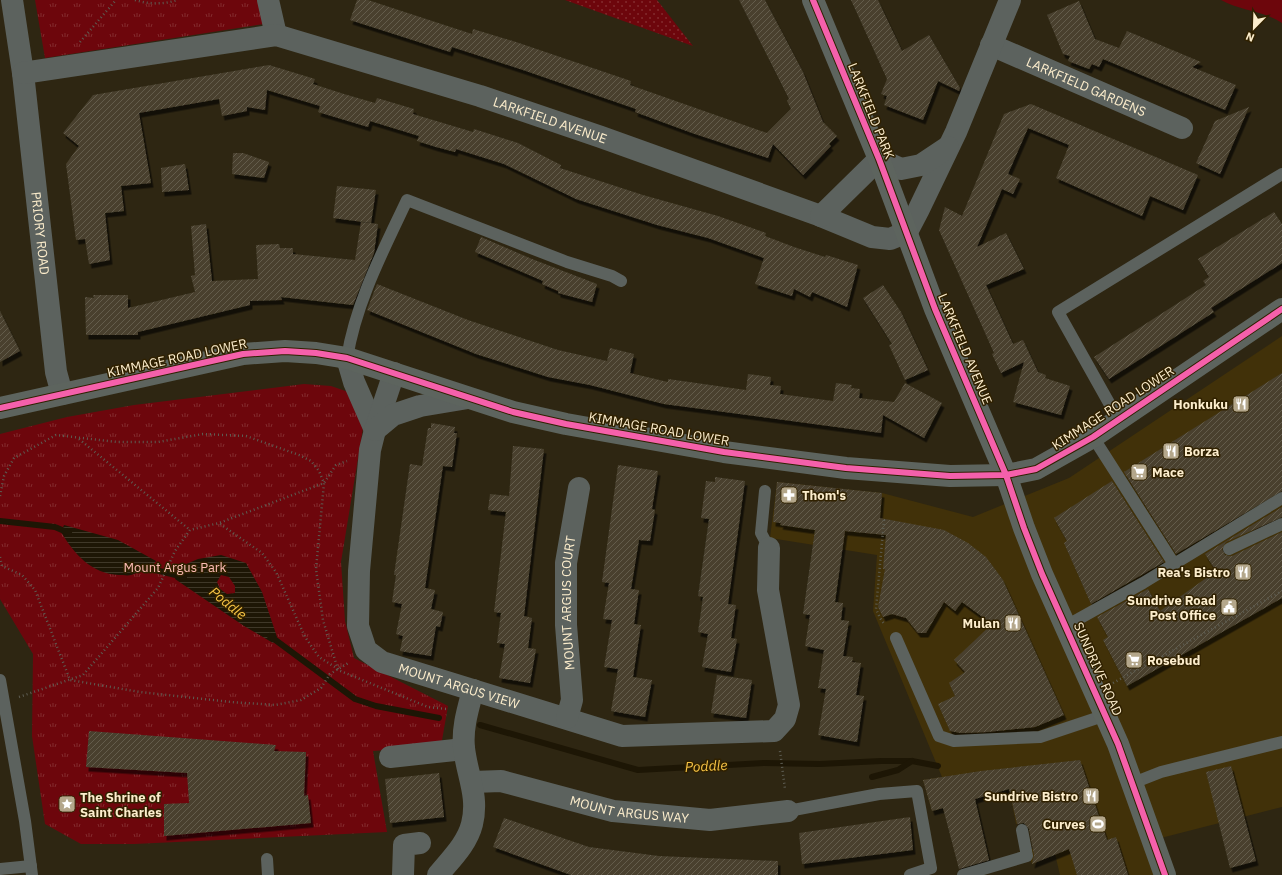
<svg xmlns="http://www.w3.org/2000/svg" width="1282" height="875" font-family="'IBM Plex Sans',sans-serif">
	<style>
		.built { fill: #413109 }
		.grass { fill: url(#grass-dots) }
		.park { fill: url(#park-tufts) }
		.garden { fill: #6d060c }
		.water { fill: url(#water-rules); fill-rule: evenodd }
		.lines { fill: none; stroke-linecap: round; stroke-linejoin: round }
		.stream { stroke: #1d1605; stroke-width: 6 }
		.building { fill: url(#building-hatch); filter: url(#shadow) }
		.path { stroke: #5d5d53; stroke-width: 2.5; stroke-dasharray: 1 3; stroke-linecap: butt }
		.lane { stroke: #5c625e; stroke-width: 12 }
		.street { stroke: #5c625e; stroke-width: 22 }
		.secondary { stroke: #5d645e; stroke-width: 22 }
		.cycleway-casing { stroke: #302100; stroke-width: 8 }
		.cycleway { stroke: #f560ab; stroke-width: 6 }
		.labels { text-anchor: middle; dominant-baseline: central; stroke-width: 3; stroke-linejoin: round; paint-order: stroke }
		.street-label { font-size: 13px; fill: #fcedcc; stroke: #302100 }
		.poi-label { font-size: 13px; font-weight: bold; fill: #fcedcc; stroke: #302100; text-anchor: end }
		.park-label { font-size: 13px; fill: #fdbdb6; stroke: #302100 }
		.water-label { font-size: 14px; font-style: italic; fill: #f6c345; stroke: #302100 }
	</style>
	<defs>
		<pattern id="grass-dots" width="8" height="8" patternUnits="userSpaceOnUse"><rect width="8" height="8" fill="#6d060c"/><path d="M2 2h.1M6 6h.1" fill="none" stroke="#832b2e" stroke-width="1.8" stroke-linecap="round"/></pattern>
		<pattern id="park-tufts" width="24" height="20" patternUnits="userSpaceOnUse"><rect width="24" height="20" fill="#6d060c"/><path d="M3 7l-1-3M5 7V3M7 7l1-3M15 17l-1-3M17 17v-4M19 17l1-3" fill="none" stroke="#832b2e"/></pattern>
		<pattern id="water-rules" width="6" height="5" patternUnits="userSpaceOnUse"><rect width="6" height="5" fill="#1d1605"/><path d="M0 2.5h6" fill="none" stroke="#3f3828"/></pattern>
		<pattern id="building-hatch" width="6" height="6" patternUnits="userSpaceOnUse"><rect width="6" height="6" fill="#48402e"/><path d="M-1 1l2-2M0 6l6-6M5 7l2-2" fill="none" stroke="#635c4b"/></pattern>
		<filter id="shadow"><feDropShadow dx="2.5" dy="4.5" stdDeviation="0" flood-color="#0009"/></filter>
	</defs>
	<rect width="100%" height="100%" fill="#2e2612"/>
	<!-- built -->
	<polygon class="built" points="1282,336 1282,807 1153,840 1165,875 1060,875 1055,854 1032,864 1027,851 1035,848 1026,821 1016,824 1009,787 988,794 989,795 932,811 923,780 942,777 873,611 877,555 770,538 777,482 882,493 973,517 1069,478"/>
	<!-- grass -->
	<polygon class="grass" points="565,0 657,0 693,46"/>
	<!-- park -->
	<g class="park">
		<polygon points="35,0 260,0 264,24 45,58"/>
		<polygon points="304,384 331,386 357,395 364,422 341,562 345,621 354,658 448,706 441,746 373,751 387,832 134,844 81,844 45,824 32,736 33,654 0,599 0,434 67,417 134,405"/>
	</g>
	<!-- garden -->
	<path class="garden" d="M1221,0H1282V23C1262,10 1240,11 1221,0Z"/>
	<!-- water -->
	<g class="water">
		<path d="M64,525L118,540L156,561L154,564C147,567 139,573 131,575C128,576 122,575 119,575C92,574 74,554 61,532Z"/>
		<path d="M221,555L246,563L262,592L277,637L273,643L244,626L175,579L179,567L198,559ZM221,575L229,577L235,586V593L227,594L220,589L217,582Z"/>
	</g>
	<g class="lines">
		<!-- stream -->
		<g class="stream">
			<polyline points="0,521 55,527 69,533"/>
			<polyline points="139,566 184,577"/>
			<polyline points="270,636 355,699 376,706 439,718"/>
			<polyline points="480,725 638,770 764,763 820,764 881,761 912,761 938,766"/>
			<polyline points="872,777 898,770 912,761"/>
		</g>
	</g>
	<!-- building -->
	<g class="building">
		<polygon points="357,0 368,0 472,34 473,29 516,42 631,81 630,85 767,133 791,109 787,101 789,99 739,0 765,0 803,72 823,122 837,136 829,144 831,146 803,175 773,144 768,158 692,133 635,112 636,109 523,70 452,47 450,52 350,20"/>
		<polygon points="851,0 878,0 902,51 929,35 960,88 959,91 938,81 923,120 884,105 887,96 881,94 887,79"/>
		<polygon points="1079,1 1095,39 1119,48 1127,31 1201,62 1192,67 1236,85 1225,110 1103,59 1099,67 1092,64 1089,69 1068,61 1070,56 1063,54 1047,15"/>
		<polygon points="269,65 315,79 313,84 344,94 375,103 377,98 414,109 413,114 473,132 474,129 518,143 561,165 560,168 643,195 718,216 766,233 765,236 794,247 825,257 826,255 858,265 847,307 812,292 810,297 794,289 792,296 755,284 764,258 708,238 657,225 576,199 504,164 456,149 455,152 436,147 417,141 419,136 370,121 368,127 318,112 320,106 267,90 265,110 247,107 247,111 222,116 219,99 139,113 151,183 121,186 124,211 105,213 110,260 89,264 85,239 76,240 66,164 79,146 63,133 93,95"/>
		<polygon points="1031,104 1198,175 1183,210 1150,196 1142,216 1056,178 1069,145 1028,128 1008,174 1020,179 1013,194 1002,189 977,247 1006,233 1024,269 986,285 1013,344 1023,340 1038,372 1046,375 1045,378 1070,386 1061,415 1013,402 1024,362 1001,373 992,354 994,353 939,230 945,207 962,216 1004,114"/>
		<polygon points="1249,107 1220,174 1196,163 1215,121"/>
		<polygon points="233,153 243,153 269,162 264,178 232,174"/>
		<polygon points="185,164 189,190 162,192 161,168"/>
		<polygon points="337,186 376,190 371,223 333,218"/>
		<polygon points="1274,212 1282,224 1282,263 1211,308 1214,312 1109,379 1094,357 1206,285 1203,281 1209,277 1198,259"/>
		<polygon points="361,222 378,224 374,253 353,305 281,297 282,300 250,301 250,305 138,332 138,335 86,335 85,297 94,298 93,295 128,295 128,308 195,292 191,276 195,275 191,226 206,224 212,281 258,279 256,245 279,244 280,248 293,248 293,254 355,260"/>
		<polygon points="481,237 532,259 597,284 592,302 558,293 558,291 542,284 543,281 475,252"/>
		<polygon points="377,284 468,320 558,350 607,361 610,348 634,354 630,373 668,382 668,379 746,390 748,374 771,377 770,385 781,386 780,394 833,401 836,383 852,385 851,388 860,389 859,398 894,402 905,383 942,403 924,438 883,415 881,433 664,404 590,385 548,377 476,354 367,310"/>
		<polygon points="883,285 901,312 928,370 905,380 889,345 892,344 863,298"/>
		<polygon points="0,311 20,351 0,362"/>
		<polygon points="1282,373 1282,491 1176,554 1124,472"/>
		<polygon points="431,423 455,427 454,433 457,433 452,467 443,466 425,588 435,590 431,609 443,612 440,627 436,626 431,656 400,651 403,636 396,634 402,604 392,602 396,575 394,575 410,464 422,466 428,428 431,428"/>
		<polygon points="513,446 544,449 524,616 532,618 528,648 536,649 530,683 499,678 505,644 497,643 501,613 494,612 506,512 488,510 490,494 509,496"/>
		<polygon points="618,465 658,471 652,509 655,510 650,541 639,540 631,589 639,590 634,624 641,625 633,677 652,680 645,717 611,711 618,669 604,667 612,620 603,619 609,583 602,582"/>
		<polygon points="715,477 745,481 728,604 736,605 731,638 737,639 731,672 702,667 708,634 698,632 703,597 698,596 709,519 701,518 706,481 715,482"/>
		<polygon points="1112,481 1164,562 1091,604 1064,543 1067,541 1054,518"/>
		<polygon points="777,482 882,493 880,518 944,530 968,543 986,557 1003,580 1064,715 1035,727 987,732 961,733 950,731 938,704 955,696 949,683 965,672 954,660 992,624 962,602 955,611 944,602 926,633 918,633 906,618 892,614 883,617 878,607 885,569 883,569 886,535 845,531 835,602 843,603 841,620 849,621 843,656 853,657 852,662 861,663 856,695 864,696 857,742 818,735 826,689 818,688 824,650 805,646 810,615 803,614 815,530 780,525 781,523 773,522"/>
		<polygon points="1282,507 1282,517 1226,542 1222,549 1225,555 1232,556 1282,532 1282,598 1127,686 1103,640 1108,637 1097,617 1148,589 1160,611 1216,571 1205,554"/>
		<polygon points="717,675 752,680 746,718 711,713"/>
		<polygon points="89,731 276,745 274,751 306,752 304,796 308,795 311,823 164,836 164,804 189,803 187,773 86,767"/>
		<polygon points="1080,760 1107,840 1116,837 1128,875 1077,875 1069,849 1032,864 1034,855 1029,829 1024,823 1017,824 1009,789 975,799 989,860 959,869 943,808 932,811 923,780 981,771"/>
		<polygon points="1231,766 1256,861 1230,868 1206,772"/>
		<polygon points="439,773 444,817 390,823 385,779"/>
		<polygon points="910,817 913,850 802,864 799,833"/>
		<polygon points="504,818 589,847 659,856 778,861 778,875 571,875 493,847"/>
	</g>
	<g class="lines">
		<!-- path -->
		<g class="path">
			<path d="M135,0C148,4 163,5 177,0"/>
			<polyline points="80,42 116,0"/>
			<polyline points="79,439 190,530"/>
			<polyline points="0,496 4,476 14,458 56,435 117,442 158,442 203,434 246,436 299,455 311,461 319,471 324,483 316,569 323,620 338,670 428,707 447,709"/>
			<polyline points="884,520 876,609 880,618 885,625"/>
			<polyline points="220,524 262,553 276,572 305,637 319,657 338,669"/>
			<polyline points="0,557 2,566 22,575 35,590 70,680 140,692 231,702 275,705 301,700 321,688 330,674 350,662"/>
			<polyline points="1113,683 1282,591"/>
			<polyline points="19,697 83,675 158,588 175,551 190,530 219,523 324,483 336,465 347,461"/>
			<polyline points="780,751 785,789"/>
		</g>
		<!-- lane -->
		<g class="lane">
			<path d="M347,358C356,302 383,251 407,200L567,262L612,276L621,281"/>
			<polyline points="1118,419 1058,312 1282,174"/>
			<polyline points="1093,437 1174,564"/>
			<polyline points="765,491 761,533 769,548"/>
			<polyline points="1229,549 1282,524"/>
			<polyline points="1066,626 1143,583 1282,498"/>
			<polyline points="896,638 939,736 954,741 1040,737 1106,715"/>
			<polyline points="0,680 25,821 32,875"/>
			<polyline points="1133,783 1161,772 1282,742"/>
			<polyline points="788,811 879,794 917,791 931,868 910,875"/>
			<polyline points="267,859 268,875"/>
			<polyline points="0,869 31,866"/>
			<polyline points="963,875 1027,856 1022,830"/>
		</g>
		<!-- street -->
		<g class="street">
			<path id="s1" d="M12,0L23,73L56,372L62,394"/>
			<polyline points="268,0 276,35"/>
			<path id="s2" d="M991,45L1182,128"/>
			<path id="s3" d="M23,73L276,35L480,96L601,137L821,216L872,237L890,239L907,232L918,211L956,132L1010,0"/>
			<polyline points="821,216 879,159 901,169 921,165 948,147"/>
			<polyline points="347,358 354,382 375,430"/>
			<path id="s4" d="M394,373L375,430L370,450L359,571L358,626L366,650L382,662L622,736L774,731L785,719L789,705L768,590L769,548"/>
			<polyline points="375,430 393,415 420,406 468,398"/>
			<path id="s5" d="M567,718L572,700L566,625V563L579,488"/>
			<polyline points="390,757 464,749"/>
			<path id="s6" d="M473,782L501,781L613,811L710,820L788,811"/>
			<polyline points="403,875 404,845 420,843"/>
			<path d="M438,875C451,859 467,844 472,824C479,796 467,775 464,748C462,728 468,709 473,690"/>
		</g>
		<!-- secondary -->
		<g class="secondary">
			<polyline points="813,0 879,159 935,309 1006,475 1024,528 1042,574 1118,744 1165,875"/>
			<polyline points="0,408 243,354 285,351 316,353 347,358 513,412 566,424 724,452 846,468 950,476 1006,475 1036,469 1093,437 1282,309"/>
		</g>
		<!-- cycleway casing -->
		<g class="cycleway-casing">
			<g id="cycleway">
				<polyline points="813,0 879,159 935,309 1006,475 1024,528 1042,574 1118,744 1165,875"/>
				<polyline points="0,408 243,354 285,351 316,353 347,358 513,412 566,424 724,452 846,468 950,476 1006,475 1036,469 1093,437 1282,309"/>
			</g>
		</g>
		<!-- cycleway -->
		<use href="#cycleway" class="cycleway"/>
	</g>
	<!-- icons -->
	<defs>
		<g id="restaurant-square" transform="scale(0.9)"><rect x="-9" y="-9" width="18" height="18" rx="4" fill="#b4a78b" stroke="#302100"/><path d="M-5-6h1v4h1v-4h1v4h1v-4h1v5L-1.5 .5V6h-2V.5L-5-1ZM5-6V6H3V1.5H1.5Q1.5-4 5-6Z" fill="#fff"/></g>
		<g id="supermarket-square" transform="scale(0.9)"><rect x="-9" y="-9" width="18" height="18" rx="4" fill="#b4a78b" stroke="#302100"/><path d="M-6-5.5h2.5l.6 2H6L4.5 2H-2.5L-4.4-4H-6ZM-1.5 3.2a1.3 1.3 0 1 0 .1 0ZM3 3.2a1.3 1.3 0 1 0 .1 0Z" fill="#fff"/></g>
		<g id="pharmacy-square" transform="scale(0.9)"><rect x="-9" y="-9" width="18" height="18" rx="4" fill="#b4a78b" stroke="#302100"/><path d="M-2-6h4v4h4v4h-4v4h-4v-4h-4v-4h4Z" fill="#fff"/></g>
		<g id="civic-square" transform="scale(0.9)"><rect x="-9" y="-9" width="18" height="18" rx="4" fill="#b4a78b" stroke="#302100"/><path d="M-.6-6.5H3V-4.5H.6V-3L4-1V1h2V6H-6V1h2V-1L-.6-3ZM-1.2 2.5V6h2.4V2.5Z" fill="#fff"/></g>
		<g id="sight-square" transform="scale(0.9)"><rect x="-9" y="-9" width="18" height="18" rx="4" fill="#b4a78b" stroke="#302100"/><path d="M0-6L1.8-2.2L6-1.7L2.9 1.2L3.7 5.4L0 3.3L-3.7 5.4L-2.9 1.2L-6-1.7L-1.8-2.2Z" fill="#fff"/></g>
		<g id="stadium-square" transform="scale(0.9)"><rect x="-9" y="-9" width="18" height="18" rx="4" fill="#b4a78b" stroke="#302100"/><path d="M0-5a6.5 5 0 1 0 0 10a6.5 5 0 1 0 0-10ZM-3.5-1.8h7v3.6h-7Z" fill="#fff"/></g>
	</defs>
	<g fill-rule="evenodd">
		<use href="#restaurant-square" x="1241" y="404"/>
		<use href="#restaurant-square" x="1171" y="451"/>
		<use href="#supermarket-square" x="1139" y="472"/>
		<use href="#pharmacy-square" x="789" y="495"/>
		<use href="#restaurant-square" x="1243" y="572"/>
		<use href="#civic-square" x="1229" y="607"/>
		<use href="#restaurant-square" x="1013" y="623"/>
		<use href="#supermarket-square" x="1134" y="660"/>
		<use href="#restaurant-square" x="1091" y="796"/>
		<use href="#sight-square" x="67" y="804"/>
		<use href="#stadium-square" x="1098" y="824"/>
	</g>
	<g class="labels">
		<!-- street labels -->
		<g class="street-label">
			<text stroke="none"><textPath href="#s2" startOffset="104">LARKFIELD GARDENS</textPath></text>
			<text transform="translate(871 111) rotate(68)">LARKFIELD PARK</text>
			<text stroke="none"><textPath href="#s3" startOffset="543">LARKFIELD AVENUE</textPath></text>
			<text stroke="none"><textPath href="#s1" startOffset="235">PRIORY ROAD</textPath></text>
			<text transform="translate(965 349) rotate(67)">LARKFIELD AVENUE</text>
			<text transform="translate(177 358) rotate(-12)">KIMMAGE ROAD LOWER</text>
			<text transform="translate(1113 408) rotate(-33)">KIMMAGE ROAD LOWER</text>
			<text transform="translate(659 429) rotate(10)">KIMMAGE ROAD LOWER</text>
			<text stroke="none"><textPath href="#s5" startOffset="116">MOUNT ARGUS COURT</textPath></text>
			<text transform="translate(1098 669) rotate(66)">SUNDRIVE ROAD</text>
			<text stroke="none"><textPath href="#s4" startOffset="383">MOUNT ARGUS VIEW</textPath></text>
			<text stroke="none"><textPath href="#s6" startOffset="160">MOUNT ARGUS WAY</textPath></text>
		</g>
		<!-- poi labels -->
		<g class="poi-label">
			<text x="1228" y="404">Honkuku</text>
			<text x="1184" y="451" text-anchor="start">Borza</text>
			<text x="1152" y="472" text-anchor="start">Mace</text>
			<text x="802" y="495" text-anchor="start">Thom's</text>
			<text x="1230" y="572">Rea's Bistro</text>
			<text x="1216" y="600">Sundrive Road<tspan x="1216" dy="15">Post Office</tspan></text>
			<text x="1000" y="623">Mulan</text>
			<text x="1147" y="660" text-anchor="start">Rosebud</text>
			<text x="1078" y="796">Sundrive Bistro</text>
			<text x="80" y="797" text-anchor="start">The Shrine of<tspan x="80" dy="15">Saint Charles</tspan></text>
			<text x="1085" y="824">Curves</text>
		</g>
		<!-- park labels -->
		<g class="park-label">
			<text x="175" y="567">Mount Argus Park</text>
		</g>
		<!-- water labels -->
		<g class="water-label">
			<text transform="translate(228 603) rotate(39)">Poddle</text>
			<text transform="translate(706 766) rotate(-3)">Poddle</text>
		</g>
	</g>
	<!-- north arrow -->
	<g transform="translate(1254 28) rotate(203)" stroke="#302100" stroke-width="3" paint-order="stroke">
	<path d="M0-3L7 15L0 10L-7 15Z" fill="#fcedcc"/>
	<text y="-6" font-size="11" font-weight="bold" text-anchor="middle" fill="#fcedcc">N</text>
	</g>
</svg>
